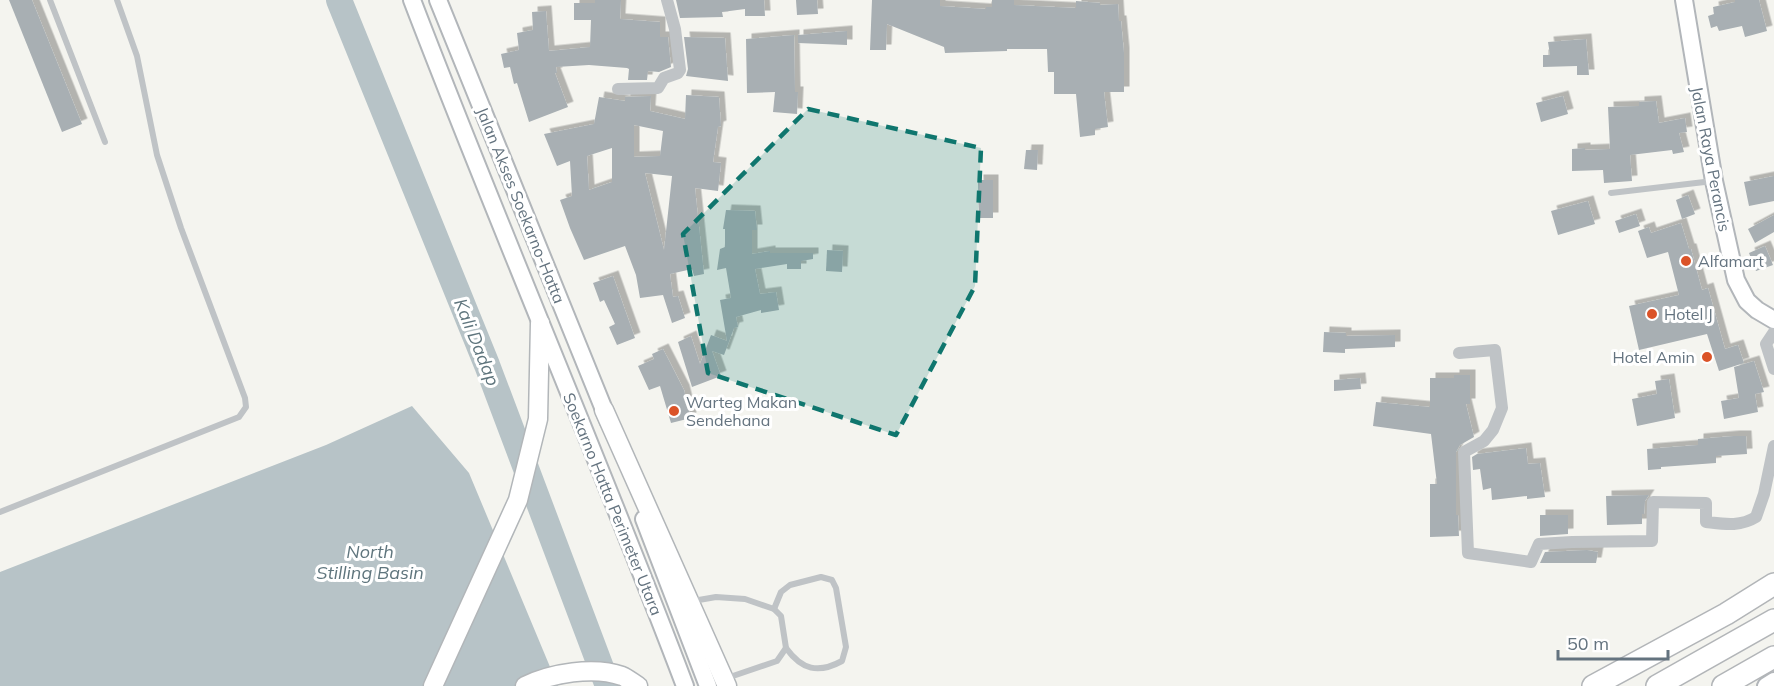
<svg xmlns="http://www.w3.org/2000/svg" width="1774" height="686" font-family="Mulish,sans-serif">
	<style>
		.water { fill: #b7c3c7 }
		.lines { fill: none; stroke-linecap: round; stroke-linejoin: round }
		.river { stroke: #b7c3c7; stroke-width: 26 }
		.building { fill: #a8afb3; fill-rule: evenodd; filter: url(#shadow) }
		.secondary-casing { stroke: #b2b6ba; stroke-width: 20 }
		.primary-casing { stroke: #b2b6b9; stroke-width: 21 }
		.motorway-casing { stroke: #b2b5b8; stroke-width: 24 }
		.service { stroke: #bfc3c6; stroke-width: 6 }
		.minor { stroke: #bfc3c6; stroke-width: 12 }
		.secondary { stroke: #fff; stroke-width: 16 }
		.primary { stroke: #fff; stroke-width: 18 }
		.motorway { stroke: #fff; stroke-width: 21 }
		.marked { fill: #0f766e; fill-opacity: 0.2; stroke: #0f766e; stroke-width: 4.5; stroke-dasharray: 12 8; stroke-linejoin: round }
		.poi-dot { fill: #db5328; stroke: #fff; stroke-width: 2 }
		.labels { text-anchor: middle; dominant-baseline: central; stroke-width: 6; stroke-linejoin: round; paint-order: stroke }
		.street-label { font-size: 16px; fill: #64737f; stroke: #fff }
		.poi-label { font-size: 16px; fill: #64737f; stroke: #fff; text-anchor: start }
		.water-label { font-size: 18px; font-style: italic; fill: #5f757d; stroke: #fff }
	</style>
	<defs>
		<filter id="shadow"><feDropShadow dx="5.5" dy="-5.5" stdDeviation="0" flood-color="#0004"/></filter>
	</defs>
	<rect width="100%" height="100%" fill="#f4f4ef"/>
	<!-- water -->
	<polygon class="water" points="412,406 469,473 558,686 0,686 0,572 326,445"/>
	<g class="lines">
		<!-- river -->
		<polyline class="river" points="339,0 487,365 608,686"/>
	</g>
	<!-- building -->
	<g class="building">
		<polygon points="9,0 32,0 82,124 62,132"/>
		<polygon points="595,0 621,0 620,19 660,22 660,37 668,37 671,67 659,72 648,71 647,80 628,80 629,69 627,68 589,65 556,67 557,73 555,73 568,107 529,122 517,83 514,84 510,67 504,68 501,54 519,50 517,33 533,30 532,12 546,11 549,51 590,47 591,20 574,20 574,3 595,3"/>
		<polygon points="676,0 764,0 765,16 745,16 745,9 722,12 723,17 680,18"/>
		<polygon points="796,0 817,0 818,14 797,15"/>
		<polygon points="872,0 940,0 940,6 986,9 986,7 992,7 992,0 1014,0 1014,5 1076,8 1076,1 1100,3 1100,5 1118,4 1119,21 1121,21 1124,53 1124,92 1104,92 1108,127 1095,129 1095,135 1080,137 1076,94 1054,94 1054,72 1048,72 1047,49 1007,49 1007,51 945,53 944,47 887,24 886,50 870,50"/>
		<polygon points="1735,0 1759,0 1767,31 1745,37 1742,26 1719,31 1717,26 1711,28 1708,16 1714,14 1713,7 1735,2"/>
		<polygon points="847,31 847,45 798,43 798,35"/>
		<polygon points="794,35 795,92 798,92 797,114 773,112 775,92 747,93 746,39"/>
		<polygon points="684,37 725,38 728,81 686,76 688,69"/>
		<polygon points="1586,39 1589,75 1577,75 1577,66 1543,67 1543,55 1550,55 1548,42"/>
		<path d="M686,95L719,97L721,126L718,127L713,162L721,163L718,191L695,188L704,274L694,276L692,269L670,274L673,297L678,296L685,318L672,323L663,295L640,298L636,275L625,246L584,260L570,228L560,200L572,196L570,161L557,166L544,134L594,124L599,97L625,101V97L651,96L650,111L685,119ZM634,125L663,131L660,156L634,157ZM612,148V182L589,190L587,156ZM645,173L672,176L664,250Z"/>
		<polygon points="1563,96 1568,114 1541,122 1536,103"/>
		<polygon points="1656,101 1659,123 1685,118 1687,132 1679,133 1684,152 1673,154 1672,150 1630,155 1632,181 1604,183 1603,170 1572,171 1572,149 1585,148 1585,150 1610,149 1608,107 1639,106 1639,102"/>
		<polygon points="1026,150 1038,150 1037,170 1024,169"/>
		<polygon points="1774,176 1774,201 1749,206 1744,182"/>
		<polygon points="978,180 993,180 993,218 979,218"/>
		<polygon points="1688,195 1695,214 1682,219 1676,200"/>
		<polygon points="1588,201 1595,224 1558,235 1551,211"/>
		<polygon points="726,210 755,211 757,230 752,230 752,254 770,251 770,253 813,253 813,259 801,261 801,269 787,269 787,264 755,269 760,294 776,292 779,310 761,313 761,310 736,317 738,327 734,328 724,355 712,351 721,376 692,387 678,342 691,336 700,364 711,335 727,341 720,300 731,298 726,268 717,270 720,249 725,247 725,229 723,229"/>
		<polygon points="1636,214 1640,226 1619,233 1615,221"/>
		<polygon points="1774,215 1774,232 1755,243 1748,229"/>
		<polygon points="1681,223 1689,249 1691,249 1702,290 1708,288 1725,349 1738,345 1744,363 1719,371 1707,334 1639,350 1629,306 1679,295 1668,252 1647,258 1638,231 1649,227 1651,233"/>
		<polygon points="1765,246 1773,265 1756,271 1749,253"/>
		<polygon points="827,250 843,251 842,272 826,271"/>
		<polygon points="613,276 635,338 617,345 609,327 615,324 604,300 600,302 593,283"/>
		<polygon points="1324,332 1346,333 1346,336 1395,335 1395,347 1345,349 1345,353 1323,352"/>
		<polygon points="663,349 684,390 691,418 671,423 660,386 649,390 638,366 654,359 652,354"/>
		<polygon points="1754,361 1764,392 1755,394 1758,412 1724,419 1721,401 1739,398 1734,367"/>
		<polygon points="1454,375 1470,375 1470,404 1466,404 1474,437 1460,445 1456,452 1456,515 1458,515 1459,536 1430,537 1430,484 1437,484 1431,434 1373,426 1376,402 1430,407 1430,378 1454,378"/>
		<polygon points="1360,378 1361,389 1334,391 1334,380"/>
		<polygon points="1669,379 1675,418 1637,426 1632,399 1657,394 1655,381"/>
		<polygon points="1734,436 1746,436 1747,454 1716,456 1716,463 1661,467 1661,469 1648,470 1647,449 1698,445 1698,439"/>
		<polygon points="1526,448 1528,464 1540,463 1545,497 1527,499 1527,496 1492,500 1491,488 1483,490 1480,469 1473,470 1472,457 1477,454"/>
		<polygon points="1649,495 1645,501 1644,514 1642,514 1642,524 1607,525 1606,496"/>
		<polygon points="1540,515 1568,515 1568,534 1540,536"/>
		<polygon points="1587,550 1598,552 1596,563 1540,563 1545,552"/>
	</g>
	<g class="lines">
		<!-- secondary casing -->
		<g class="secondary-casing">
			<g id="secondary">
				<path d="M412,0C500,230 598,456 685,686"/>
				<polyline points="438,0 609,422"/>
				<polyline points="1684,0 1714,181 1736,280 1747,301 1757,310 1774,320"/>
				<polyline points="644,519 708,686"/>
				<polyline points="1766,686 1774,681"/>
			</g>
		</g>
		<!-- primary casing -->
		<g class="primary-casing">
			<g id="primary">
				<polyline points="604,410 727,686"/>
				<polyline points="433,686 518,500 538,419 540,323"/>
				<path d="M525,686C551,673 594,666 622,676C627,678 633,683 638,686"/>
			</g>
		</g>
		<!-- motorway casing -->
		<g class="motorway-casing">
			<g id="motorway">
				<polyline points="1593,686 1726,614 1774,584"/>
				<polyline points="1657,686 1774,620"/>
				<polyline points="1723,686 1774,657"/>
			</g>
		</g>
		<!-- service -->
		<g class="service">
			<polyline points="50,0 105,142"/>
			<polyline points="1611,193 1713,181"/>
			<polyline points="0,512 239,417 246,407 245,398 181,228 157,155 137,56 117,0"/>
			<polyline points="693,601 716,597 745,599 774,609 781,616 786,648 777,661 727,678"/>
			<path d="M774,609L781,592L790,585L821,577L832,580L836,588L846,647L842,661C818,674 802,670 786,648"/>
		</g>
		<!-- minor -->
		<g class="minor">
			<polyline points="618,89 658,88 664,78 678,73 680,70 675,29 667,0"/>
			<polyline points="1774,332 1766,344 1774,369"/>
			<path d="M1459,353L1495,350L1502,408L1493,430L1484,441L1464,452L1468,553L1531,562L1539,544L1572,542L1652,541L1653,502L1706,503V522C1724,524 1740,527 1756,517L1764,494L1774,446"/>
		</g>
		<!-- secondary -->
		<use href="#secondary" class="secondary"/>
		<!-- primary -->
		<use href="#primary" class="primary"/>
		<!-- motorway -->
		<use href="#motorway" class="motorway"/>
	</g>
	<!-- marked area -->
	<path class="marked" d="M808,109L981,148L975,286L896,435L708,373L683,234Z"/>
	<!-- markers -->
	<g class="poi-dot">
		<circle cx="1686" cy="261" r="6"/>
		<circle cx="1652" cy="314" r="6"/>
		<circle cx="1707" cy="357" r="6"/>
		<circle cx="674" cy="411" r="6"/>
	</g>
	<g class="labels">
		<!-- street labels -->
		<g class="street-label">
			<text transform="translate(1711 159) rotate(79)">Jalan Raya Perancis</text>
			<text transform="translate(521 205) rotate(68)">Jalan Akses Soekarno-Hatta</text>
			<text transform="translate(613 504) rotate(68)">Soekarno Hatta Perimeter Utara</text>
		</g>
		<!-- poi labels -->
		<g class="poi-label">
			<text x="1698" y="261">Alfamart</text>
			<text x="1664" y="314">Hotel J</text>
			<text x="1695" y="357" text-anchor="end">Hotel Amin</text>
			<text x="686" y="402">Warteg Makan<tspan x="686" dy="18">Sendehana</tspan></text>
		</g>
		<!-- water labels -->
		<g class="water-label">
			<text transform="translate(477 342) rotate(68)">Kali Dadap</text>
			<text x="370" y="551">North<tspan x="370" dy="21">Stilling Basin</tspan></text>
		</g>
	</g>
	<!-- scale -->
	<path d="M1558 650v9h110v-9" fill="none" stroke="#64737f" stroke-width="3"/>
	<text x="1567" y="650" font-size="18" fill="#64737f" stroke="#ffffff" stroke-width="4.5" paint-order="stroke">50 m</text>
</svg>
